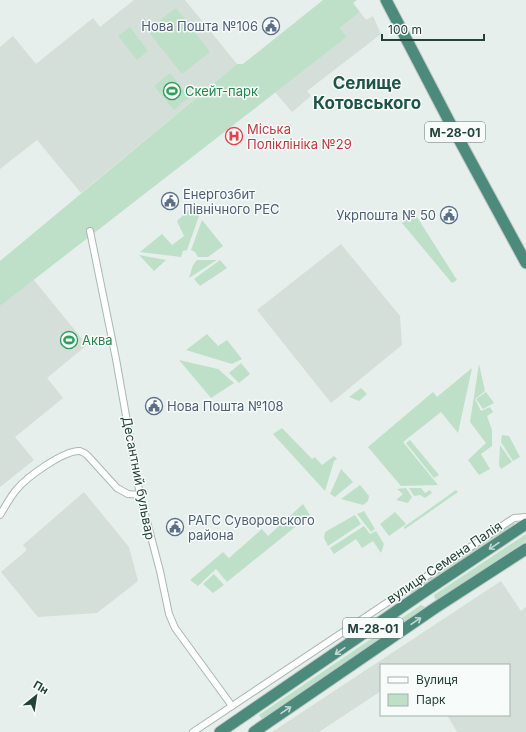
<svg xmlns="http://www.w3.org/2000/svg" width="526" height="732" font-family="Inter,sans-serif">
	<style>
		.built { fill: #d4dfda }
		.green { fill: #bfe0c8 }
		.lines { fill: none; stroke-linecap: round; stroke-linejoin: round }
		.minor-casing { stroke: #a8b8b2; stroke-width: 8 }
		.trunk-casing { stroke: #c2cac8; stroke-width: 13 }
		.minor { stroke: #fff; stroke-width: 6 }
		.trunk { stroke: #4c8a7c; stroke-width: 11 }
		.oneway { stroke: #c4d9d4 }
		.labels { text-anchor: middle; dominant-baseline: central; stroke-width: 3; stroke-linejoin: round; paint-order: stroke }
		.shield { fill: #f7fbf9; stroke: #637a73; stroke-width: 1 }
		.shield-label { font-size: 12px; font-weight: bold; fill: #24423a }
		.service-label { font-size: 13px; fill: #4e5e75; stroke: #f7fbf9; text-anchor: start }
		.leisure-label { font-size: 13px; fill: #27864d; stroke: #f7fbf9; text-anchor: start }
		.health-label { font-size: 13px; fill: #be3a42; stroke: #f7fbf9; text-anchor: start }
		.street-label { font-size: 13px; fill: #24423a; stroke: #f7fbf9 }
		.district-label { font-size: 17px; font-weight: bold; fill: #1f5548; stroke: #f7fbf9 }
	</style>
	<rect width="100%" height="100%" fill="#e6efeb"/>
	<!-- built -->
	<g class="built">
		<polygon points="134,0 185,0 237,64 81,193 37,140 0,169 0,47 13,36 36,64 93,18 100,27"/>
		<polygon points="360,12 366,20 373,16 381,34 307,91 311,96 292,112 275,92 347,37 340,28"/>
		<polygon points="341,244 400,316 402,345 331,403 257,310"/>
		<polygon points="33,279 87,345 47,378 63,398 15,437 34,460 0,487 0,306"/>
		<polygon points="84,492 129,547 138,581 97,613 38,617 1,572 27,550 23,545"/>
		<polygon points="501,581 521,611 526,607 526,732 457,732 447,715 509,715 509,665 421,664 381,665 381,691 319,732 272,732"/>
	</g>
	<!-- green -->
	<g class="green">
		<polygon points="323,0 357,0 353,3 360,12 340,28 347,37 0,306 0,261 237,64 243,64"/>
		<polygon points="176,8 210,52 182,74 147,30"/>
		<polygon points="130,27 148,51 137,60 118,36"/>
		<polygon points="170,73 189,97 174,110 154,86"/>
		<polygon points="192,207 199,216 187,250 183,251 181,257 140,252 162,234 172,245 184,236 177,221"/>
		<polygon points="415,214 457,280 452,283 402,223"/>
		<polygon points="202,220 223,246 208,257 198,257 195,252 191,250"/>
		<polygon points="139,255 166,260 154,271"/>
		<polygon points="197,260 217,260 189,278 193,265"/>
		<polygon points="220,260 227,268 200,286 194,279"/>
		<polygon points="207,334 218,346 227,340 242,359 232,364 186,350"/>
		<polygon points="179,360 218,369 234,383 211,398"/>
		<polygon points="241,363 250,374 239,383 229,373"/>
		<polygon points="479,364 485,391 475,399 481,411 490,407 493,412 487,416 492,430 492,446 481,454 490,469 479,475 468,460 486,443 470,422"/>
		<polygon points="472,368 458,433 441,412 403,442 438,485 401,486 368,447 433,392 437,397"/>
		<polygon points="361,388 367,394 359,401 349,397"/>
		<polygon points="486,392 494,403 483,409 476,399"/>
		<polygon points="282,428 312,459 315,457 322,465 334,456 337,459 334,461 325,491 273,434"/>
		<polygon points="502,435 509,436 520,457 513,461 501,442"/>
		<polygon points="410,440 439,475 434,478 406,443"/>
		<polygon points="500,445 512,462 501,469 499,465"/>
		<polygon points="341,469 353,482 335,497 330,494"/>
		<polygon points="360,485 369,496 368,501 363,505 341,499"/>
		<polygon points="406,488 412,497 408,503 396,500 403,494 397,489"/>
		<polygon points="409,488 421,488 425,493 430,490 432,493 425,498 420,495 414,496"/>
		<polygon points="456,490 458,492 405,529 404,527"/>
		<polygon points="303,504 310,515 227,582 216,569 198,586 190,580 223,552 229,558 262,529 268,536"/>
		<polygon points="364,511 375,529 371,532 357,514"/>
		<polygon points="395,512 406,524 389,536 380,524"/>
		<polygon points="355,515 361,524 328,546 324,538 325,532"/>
		<polygon points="513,523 515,524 513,527 412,596 409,592 511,524"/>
		<polygon points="364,526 370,534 376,531 384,544 381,553 373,541 362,548 356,539 334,554 330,548"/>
		<polygon points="526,534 526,541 438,600 435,599 434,595"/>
		<polygon points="214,574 224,585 213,593 203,584"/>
		<polygon points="421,605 425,607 424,609 262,719 259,715"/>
	</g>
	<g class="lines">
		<!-- minor casing -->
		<g class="minor-casing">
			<g id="minor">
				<polyline points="90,231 116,359 140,495 160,571 169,614 175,628 232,706"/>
				<path d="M0,515C5,507 10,497 17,489C27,477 64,450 80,451C83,452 86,454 88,456L117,488L128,494L140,495"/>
				<polyline points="193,732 514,518 526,517"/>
			</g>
		</g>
		<!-- trunk casing -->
		<g class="trunk-casing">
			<g id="trunk">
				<polyline points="386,0 449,121 526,263"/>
				<polyline points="220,732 424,592 526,524"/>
				<polyline points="254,732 435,608 526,549"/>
			</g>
		</g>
		<!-- minor -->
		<use href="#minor" class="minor"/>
		<!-- trunk -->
		<use href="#trunk" class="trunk"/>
	</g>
	<!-- one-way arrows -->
	<defs><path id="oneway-shaft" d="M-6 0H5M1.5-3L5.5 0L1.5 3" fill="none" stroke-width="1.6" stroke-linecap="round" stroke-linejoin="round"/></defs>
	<g class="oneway">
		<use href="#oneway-shaft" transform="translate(494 546) rotate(146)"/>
		<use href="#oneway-shaft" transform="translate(416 621) rotate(-34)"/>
		<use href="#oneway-shaft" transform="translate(340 651) rotate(145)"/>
		<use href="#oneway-shaft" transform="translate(286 710) rotate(-34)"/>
	</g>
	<!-- icons -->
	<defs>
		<g id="civic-ring" transform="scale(0.9)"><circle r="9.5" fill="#f7fbf9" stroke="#5c6f8a" stroke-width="1.5"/><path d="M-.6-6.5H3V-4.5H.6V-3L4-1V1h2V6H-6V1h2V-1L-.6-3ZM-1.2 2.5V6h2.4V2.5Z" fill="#5c6f8a"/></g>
		<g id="stadium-ring" transform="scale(0.9)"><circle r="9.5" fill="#f7fbf9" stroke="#2e9e5b" stroke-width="1.5"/><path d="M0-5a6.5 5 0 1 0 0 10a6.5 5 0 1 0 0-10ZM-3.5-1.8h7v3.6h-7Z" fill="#2e9e5b"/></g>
		<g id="hospital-ring" transform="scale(0.9)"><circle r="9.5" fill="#f7fbf9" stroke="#e0444e" stroke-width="1.5"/><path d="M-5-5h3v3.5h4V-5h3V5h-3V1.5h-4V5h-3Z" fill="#e0444e"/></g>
	</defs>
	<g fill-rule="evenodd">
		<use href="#civic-ring" x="271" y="26"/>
		<use href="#stadium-ring" x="172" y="91"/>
		<use href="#hospital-ring" x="234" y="136"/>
		<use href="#civic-ring" x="170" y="201"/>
		<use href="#civic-ring" x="449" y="215"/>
		<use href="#stadium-ring" x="69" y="340"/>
		<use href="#civic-ring" x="154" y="406"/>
		<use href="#civic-ring" x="175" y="527"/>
	</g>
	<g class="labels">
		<!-- shield labels -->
		<g class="shield">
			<rect x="425" y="122" width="60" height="20" rx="3"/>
			<rect x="343" y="618" width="60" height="20" rx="3"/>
		</g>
		<g class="shield-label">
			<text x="455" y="132">М-28-01</text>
			<text x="373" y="628">М-28-01</text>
		</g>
		<!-- service labels -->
		<g class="service-label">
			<text x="258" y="26" text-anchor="end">Нова Пошта №106</text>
			<text x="183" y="194">Енергозбит<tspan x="183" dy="15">Північного РЕС</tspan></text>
			<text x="436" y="215" text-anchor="end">Укрпошта № 50</text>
			<text x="167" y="406">Нова Пошта №108</text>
			<text x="188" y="520">РАГС Суворовского<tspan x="188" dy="15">района</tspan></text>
		</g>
		<!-- leisure labels -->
		<g class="leisure-label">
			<text x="185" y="91">Скейт-парк</text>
			<text x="82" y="340">Аква</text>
		</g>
		<!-- health labels -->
		<g class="health-label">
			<text x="247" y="129">Міська<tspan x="247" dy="15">Поліклініка №29</tspan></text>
		</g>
		<!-- street labels -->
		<g class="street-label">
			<text transform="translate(139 478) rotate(79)">Десантний бульвар</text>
			<text transform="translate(444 562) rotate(-34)">вулиця Семена Палія</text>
		</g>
		<!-- district labels -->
		<g class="district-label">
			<text x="367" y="83">Селище<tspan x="367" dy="20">Котовського</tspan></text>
		</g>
	</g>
	<!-- legend -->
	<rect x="380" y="664" width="130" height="52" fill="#f7fbf9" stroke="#a3b1ad"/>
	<rect x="388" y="677" width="20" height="6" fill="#ffffff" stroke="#a3b1ad"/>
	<text x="416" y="684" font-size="12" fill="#24423a">Вулиця</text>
	<rect x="388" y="694" width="20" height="12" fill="#bfe0c8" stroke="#a3b1ad"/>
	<text x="416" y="704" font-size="12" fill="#24423a">Парк</text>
	<!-- north arrow -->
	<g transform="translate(36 696) rotate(30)" stroke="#f7fbf9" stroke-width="3" paint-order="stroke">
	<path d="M0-3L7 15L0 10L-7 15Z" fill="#24423a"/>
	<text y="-6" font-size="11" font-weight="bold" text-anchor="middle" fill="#24423a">Пн</text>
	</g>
	<!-- scale -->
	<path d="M382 34v6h102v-6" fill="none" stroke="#24423a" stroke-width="2"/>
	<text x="388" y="34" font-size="12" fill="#24423a" stroke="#f7fbf9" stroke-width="3" paint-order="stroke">100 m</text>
</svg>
